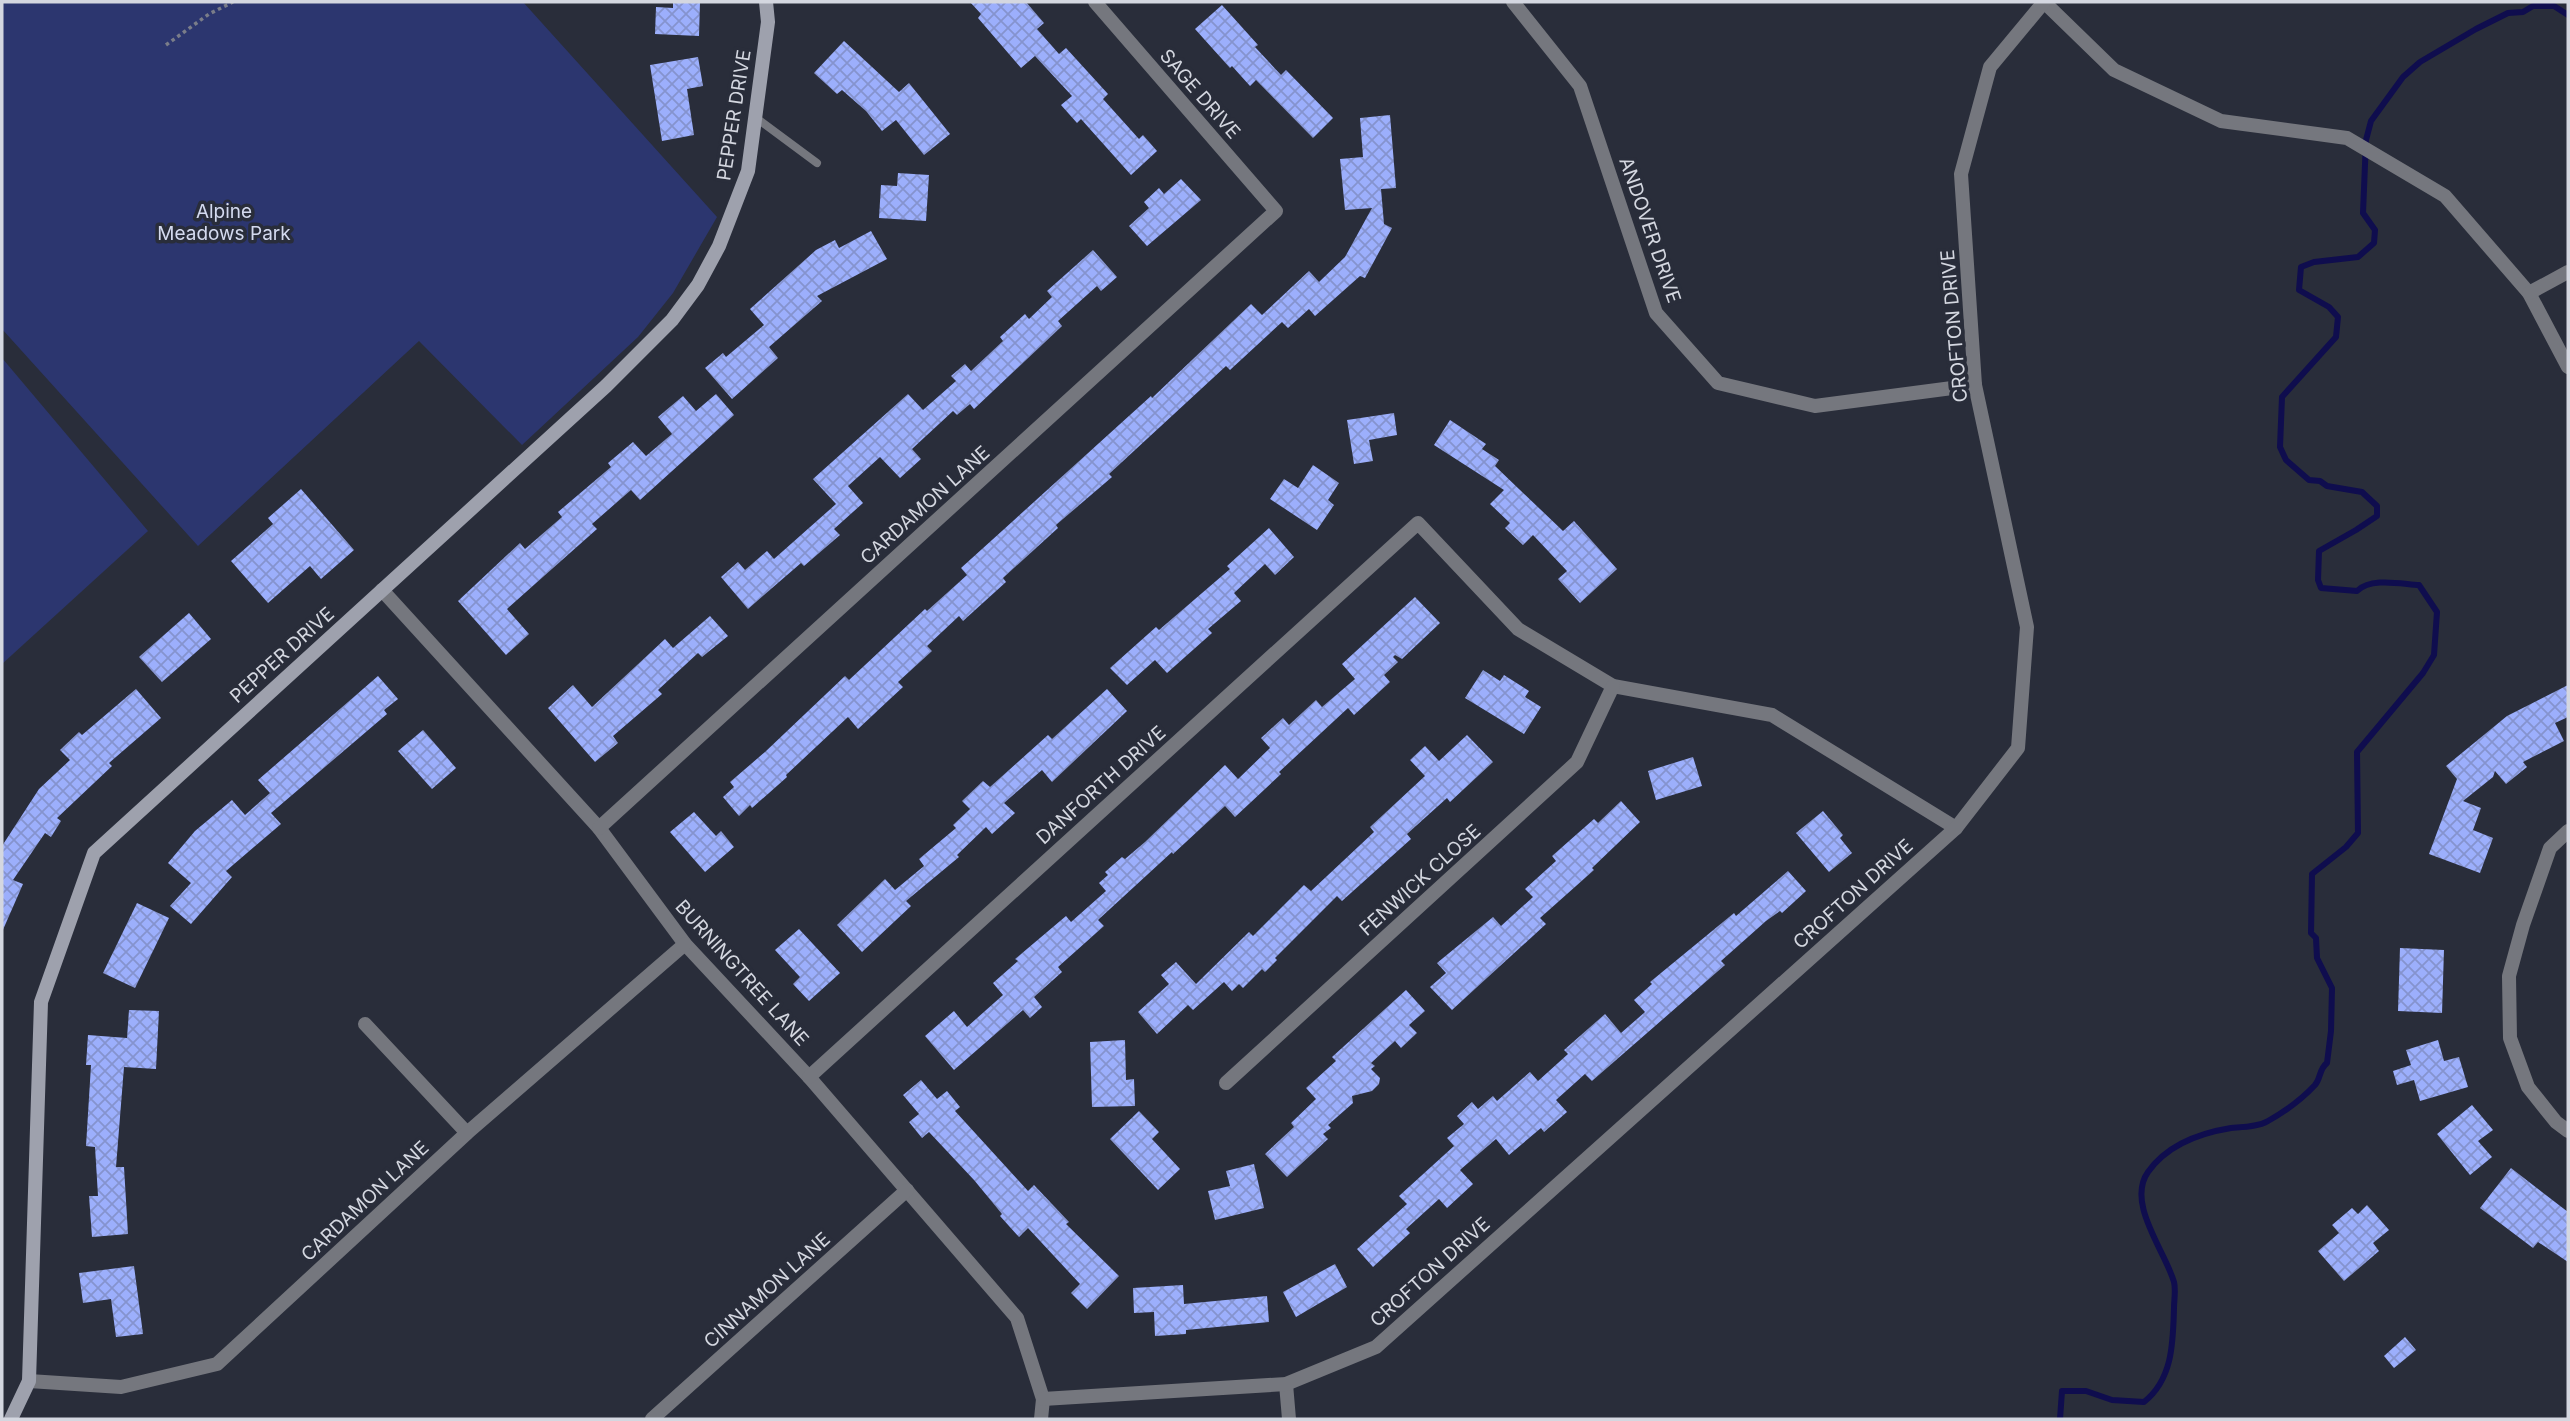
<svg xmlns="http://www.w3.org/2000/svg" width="2570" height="1421" font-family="Inter,sans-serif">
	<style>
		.park { fill: #2c366f }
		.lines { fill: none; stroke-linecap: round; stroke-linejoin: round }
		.stream { stroke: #0f0d4e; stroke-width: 6 }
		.building { fill: url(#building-cross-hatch) }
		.path { stroke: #7a7d89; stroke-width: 3.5; stroke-dasharray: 3.5 3.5; stroke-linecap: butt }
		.lane { stroke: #75777e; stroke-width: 8 }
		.street { stroke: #75777e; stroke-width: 14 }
		.secondary { stroke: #9ea1ad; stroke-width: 14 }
		.labels { text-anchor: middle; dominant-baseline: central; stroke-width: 7; stroke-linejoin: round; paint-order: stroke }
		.street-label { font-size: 19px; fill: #d4d7e0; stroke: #292d3a }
		.park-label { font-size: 19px; fill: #d4daef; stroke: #292d3a }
	</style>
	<defs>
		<pattern id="building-cross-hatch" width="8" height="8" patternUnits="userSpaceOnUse" patternTransform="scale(1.75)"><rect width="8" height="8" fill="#9caffc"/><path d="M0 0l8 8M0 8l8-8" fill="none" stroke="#8593ce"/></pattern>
	</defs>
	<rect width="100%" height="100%" fill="#292d3a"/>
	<!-- park -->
	<g class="park">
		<polygon points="2,2 523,2 717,217 673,293 638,337 522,445 419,341 198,546 2,329"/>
		<polygon points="2,358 148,531 2,664"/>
	</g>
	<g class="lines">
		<!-- stream -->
		<path class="stream" d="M2060,1419L2062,1391H2086L2112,1400L2144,1402C2173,1379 2173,1342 2174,1308C2174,1300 2176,1290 2174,1282C2165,1251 2126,1203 2148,1172C2167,1145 2200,1133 2231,1128C2243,1127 2258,1127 2268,1121C2284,1112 2302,1099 2315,1085C2321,1078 2319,1069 2327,1063L2331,1031L2332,988L2317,958L2316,938L2311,933L2312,874L2346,847L2358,833L2357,752L2423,673L2434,655L2437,612L2419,585C2401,584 2371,577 2357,591L2321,588L2318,580L2319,551L2356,530L2377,516V506L2362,492L2327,486L2320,481L2309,480L2286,460L2280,447L2282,397L2336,337L2338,317L2329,307L2299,290L2301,267L2314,262L2358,257L2374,243L2375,230L2363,213L2366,140L2371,121L2403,77L2420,62L2476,29L2508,13L2523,12L2533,6H2554L2568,15"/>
	</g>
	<!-- building -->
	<g class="building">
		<polygon points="673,2 700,2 699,36 655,34 656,7 673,8"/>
		<polygon points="970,2 1026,2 1044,23 1037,29 1059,54 1066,48 1108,94 1103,99 1139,139 1143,135 1157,151 1131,175 1081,119 1077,123 1061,105 1072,96 1035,56 1021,68 978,18 981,14"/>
		<polygon points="1222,5 1258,45 1255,47 1281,75 1286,70 1333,118 1313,138 1256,80 1250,86 1232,66 1230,68 1195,29"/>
		<polygon points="844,41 899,92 909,83 950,134 924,155 896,120 882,131 866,111 842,90 837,94 814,73"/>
		<polygon points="698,57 703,86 687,89 694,135 662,141 650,65"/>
		<polygon points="1390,115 1396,188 1381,189 1384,224 1392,228 1365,278 1360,276 1315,316 1309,309 1288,328 1282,322 1230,370 1226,366 1109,474 1112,477 1056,525 1058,528 1003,578 1006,582 963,621 959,616 927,646 932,651 898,682 903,687 890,699 858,729 848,717 786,775 787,777 752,808 750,805 739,816 723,797 734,787 730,782 765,752 845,676 849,680 925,609 927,611 967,575 961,568 1151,396 1152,398 1251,304 1262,315 1309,271 1319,282 1345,257 1372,208 1345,210 1340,159 1363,157 1360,118"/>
		<polygon points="898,173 929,175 926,221 879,218 881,185 897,186"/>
		<polygon points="1181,179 1201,200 1147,246 1129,226 1149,208 1144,202 1159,188 1164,194"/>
		<polygon points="871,231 887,259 817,296 822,301 769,347 778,358 732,399 705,368 723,353 726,357 764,325 750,309 816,250 835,240 839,248"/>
		<polygon points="1093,250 1117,277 1101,291 1097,286 1058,321 1062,326 974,409 970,404 957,415 953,411 912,449 921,459 900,478 880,457 848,486 863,503 834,529 840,535 804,566 801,563 748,609 721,577 738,562 745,570 767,551 774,559 836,504 813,479 908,394 923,410 956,381 951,376 965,364 971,371 1003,341 1000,337 1025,314 1029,319 1052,297 1047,291"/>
		<polygon points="716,394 734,415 640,500 631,490 592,524 597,529 507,609 529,634 506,655 458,601 520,543 525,549 562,517 558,512 611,467 608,463 633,442 646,456 672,434 658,417 683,396 696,411"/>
		<polygon points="1394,413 1397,435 1369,440 1373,461 1354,464 1347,420"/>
		<polygon points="1450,420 1486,444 1482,449 1499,460 1495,466 1563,531 1574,521 1617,569 1580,603 1558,579 1567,571 1533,535 1523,545 1505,528 1510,523 1490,504 1504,490 1434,445"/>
		<polygon points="1313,465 1339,483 1328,500 1334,505 1317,530 1270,499 1284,479 1298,488"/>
		<polygon points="301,489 354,550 321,579 310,566 268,603 231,561 273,524 268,518"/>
		<polygon points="1269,528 1294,557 1275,575 1265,564 1234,593 1241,601 1208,629 1212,633 1167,673 1155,660 1127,685 1110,668 1156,627 1159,630 1230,569 1227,566"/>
		<polygon points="1415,597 1440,623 1402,659 1395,655 1393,657 1398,662 1384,675 1390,682 1354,715 1348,708 1279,772 1281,774 1235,817 1225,806 1173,854 1172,852 1098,920 1104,926 1058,967 1062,972 1034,997 1042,1007 1030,1018 1023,1010 954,1070 925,1036 954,1011 967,1027 1003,995 993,983 1018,961 1015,959 1066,916 1071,922 1106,891 1099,883 1108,875 1105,872 1122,857 1125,859 1145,842 1225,765 1238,779 1270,748 1261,738 1283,718 1289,725 1316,700 1322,707 1355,679 1342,664"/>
		<polygon points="189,613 211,639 162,682 139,657"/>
		<polygon points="710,616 728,636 702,657 698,653 658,690 662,694 613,736 618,743 595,762 548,708 573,685 592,707 665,639 673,648"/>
		<polygon points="1483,670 1500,681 1504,675 1529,691 1525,697 1541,707 1524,734 1465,698"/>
		<polygon points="378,676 398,699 384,710 387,714 271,813 281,824 226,871 232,877 191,924 170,906 191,883 168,863 195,831 232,800 245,815 270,793 258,780"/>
		<polygon points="2568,685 2568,717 2555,723 2564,741 2523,762 2527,767 2506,784 2495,771 2493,777 2463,801 2481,808 2473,830 2493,838 2480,873 2429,854 2457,779 2446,766 2507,716"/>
		<polygon points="136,689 161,718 109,763 112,766 57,818 61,821 51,837 45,833 13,880 23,884 2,932 2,846 39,789 70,760 60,750 79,732 82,735"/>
		<polygon points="1107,689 1127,711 1052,782 1042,770 1004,803 1015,813 992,834 986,827 957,855 959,857 906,901 911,906 862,952 837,925 885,879 895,890 924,866 919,859 956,828 953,825 970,809 962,801 983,781 990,787 1048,735 1052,739"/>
		<polygon points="423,730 456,768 432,789 398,751"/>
		<polygon points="1467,735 1493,762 1450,802 1447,798 1407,834 1411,839 1342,901 1337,896 1275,958 1277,960 1265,972 1262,969 1243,988 1239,984 1232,991 1224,982 1193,1010 1188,1005 1157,1034 1138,1012 1169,984 1161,975 1176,962 1196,984 1249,932 1253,936 1304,885 1311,891 1374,832 1370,827 1425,776 1410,760 1425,746 1439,761"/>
		<polygon points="1693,757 1702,786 1656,800 1648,771"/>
		<polygon points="1621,801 1640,822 1592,868 1594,870 1540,918 1546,924 1452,1010 1430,987 1446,973 1437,963 1493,917 1501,926 1533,897 1525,889 1556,861 1552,856 1594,819 1598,823"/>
		<polygon points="1823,811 1843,835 1840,838 1852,853 1829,872 1796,833"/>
		<polygon points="694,812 716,836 721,831 734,847 705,872 670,832"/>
		<polygon points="1788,871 1806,891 1782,913 1780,911 1766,921 1721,961 1725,965 1592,1081 1585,1074 1556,1100 1567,1112 1544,1132 1541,1128 1509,1155 1496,1139 1460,1170 1473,1184 1447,1208 1439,1199 1406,1229 1410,1233 1373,1267 1357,1249 1407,1204 1399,1196 1454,1146 1447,1138 1464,1124 1457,1116 1472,1102 1478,1109 1493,1096 1497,1101 1530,1072 1538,1081 1568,1054 1564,1050 1605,1014 1621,1033 1645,1012 1634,1000 1652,984 1650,982 1734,913 1736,916"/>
		<polygon points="137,903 169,918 135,988 103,973"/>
		<polygon points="799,929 840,973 809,1001 793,984 800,977 775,950"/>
		<polygon points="2400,948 2444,950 2442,1013 2398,1011"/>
		<polygon points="1406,990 1425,1011 1409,1025 1417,1033 1401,1048 1395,1041 1371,1063 1375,1066 1371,1069 1380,1078 1379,1084 1372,1091 1352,1096 1353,1103 1328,1125 1331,1128 1323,1134 1328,1139 1287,1177 1265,1154 1294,1127 1291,1123 1316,1099 1306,1088 1336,1061 1332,1057"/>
		<polygon points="129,1010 159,1011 156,1069 124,1067 116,1167 124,1167 128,1234 92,1237 89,1196 98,1196 95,1147 86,1146 91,1065 86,1065 88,1035 127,1038"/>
		<polygon points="1125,1040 1126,1080 1134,1079 1135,1106 1092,1107 1090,1042"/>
		<polygon points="2438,1040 2444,1061 2459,1057 2468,1087 2420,1101 2414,1080 2397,1085 2393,1071 2411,1065 2406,1050"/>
		<polygon points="921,1080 937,1099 947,1091 960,1107 955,1111 1028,1191 1034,1185 1069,1222 1066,1224 1119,1276 1087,1309 1071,1293 1080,1284 1028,1228 1019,1237 1000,1216 1002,1214 974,1180 929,1132 922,1138 909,1122 919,1114 903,1095"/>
		<polygon points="2472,1105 2493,1130 2478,1141 2492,1157 2470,1175 2437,1134"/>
		<polygon points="1139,1111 1159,1132 1152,1139 1180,1169 1158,1190 1110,1139"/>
		<polygon points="1254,1164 1264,1208 1215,1220 1208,1191 1230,1186 1226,1171"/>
		<polygon points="2511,1168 2568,1212 2568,1262 2538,1242 2533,1248 2480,1208"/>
		<polygon points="2367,1205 2389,1230 2373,1243 2379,1251 2344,1281 2318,1251 2339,1233 2332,1225 2352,1208 2358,1214"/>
		<polygon points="1335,1264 1347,1287 1296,1317 1283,1292"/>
		<polygon points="134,1266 143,1334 116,1337 111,1299 83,1303 79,1273"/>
		<polygon points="1183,1285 1184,1304 1267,1296 1269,1322 1186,1330 1186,1334 1155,1336 1154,1312 1134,1313 1133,1288"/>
		<polygon points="2405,1337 2416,1350 2394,1368 2384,1356"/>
	</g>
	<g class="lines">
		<!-- path -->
		<polyline class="path" points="166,45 209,14 233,2"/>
		<!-- lane -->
		<polyline class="lane" points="755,117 817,163"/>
		<!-- street -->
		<g class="street">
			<polyline points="1513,2 1580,86 1656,313 1718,383 1815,406 1975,385"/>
			<polyline points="2044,2 2114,70 2221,121 2347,138 2445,196 2529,293 2568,367"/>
			<polyline points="2529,293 2568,272"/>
			<polyline points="382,590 599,828 685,944 809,1077 1017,1318 1043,1399 1041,1419"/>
			<polyline points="599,828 1276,211 1095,2"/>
			<polyline points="2568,831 2550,848 2523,925 2509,976 2510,1038 2528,1087 2556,1122 2568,1131"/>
			<polyline points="365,1024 467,1133"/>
			<polyline points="809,1077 1418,523 1518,629 1613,686 1772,715 1956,828"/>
			<polyline points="1226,1083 1577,762 1613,686"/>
			<polyline points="29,1381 121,1387 217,1364 467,1133 685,944"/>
			<polyline points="1286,1384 1289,1419"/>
			<polyline points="1043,1399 1286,1384 1376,1347 1956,828 2018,748 2027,627 1975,385 1961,174 1990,67 2044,2"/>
			<polyline points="652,1419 907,1190"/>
		</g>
		<!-- secondary -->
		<polyline class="secondary" points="11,1419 29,1381 41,1002 94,853 606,386 672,320 698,285 719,246 748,171 768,22 766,2"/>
	</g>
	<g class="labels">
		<!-- street labels -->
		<g class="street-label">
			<text transform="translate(1200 94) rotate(49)">SAGE DRIVE</text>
			<text transform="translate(734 115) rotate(-81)">PEPPER DRIVE</text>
			<text transform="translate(1650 230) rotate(71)">ANDOVER DRIVE</text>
			<text transform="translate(1954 326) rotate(-95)">CROFTON DRIVE</text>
			<text transform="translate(925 505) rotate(-42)">CARDAMON LANE</text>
			<text transform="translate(282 655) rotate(-42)">PEPPER DRIVE</text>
			<text transform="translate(1101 785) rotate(-42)">DANFORTH DRIVE</text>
			<text transform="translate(1420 880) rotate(-42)">FENWICK CLOSE</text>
			<text transform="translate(1853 894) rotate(-42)">CROFTON DRIVE</text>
			<text transform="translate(742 973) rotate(48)">BURNINGTREE LANE</text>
			<text transform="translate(365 1201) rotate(-43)">CARDAMON LANE</text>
			<text transform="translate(1430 1272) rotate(-42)">CROFTON DRIVE</text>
			<text transform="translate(767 1290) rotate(-42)">CINNAMON LANE</text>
		</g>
		<!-- park labels -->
		<g class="park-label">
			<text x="224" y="211">Alpine<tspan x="224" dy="22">Meadows Park</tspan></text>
		</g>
	</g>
	<!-- border -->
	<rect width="2570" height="1421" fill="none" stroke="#d4d7e0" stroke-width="7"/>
</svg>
